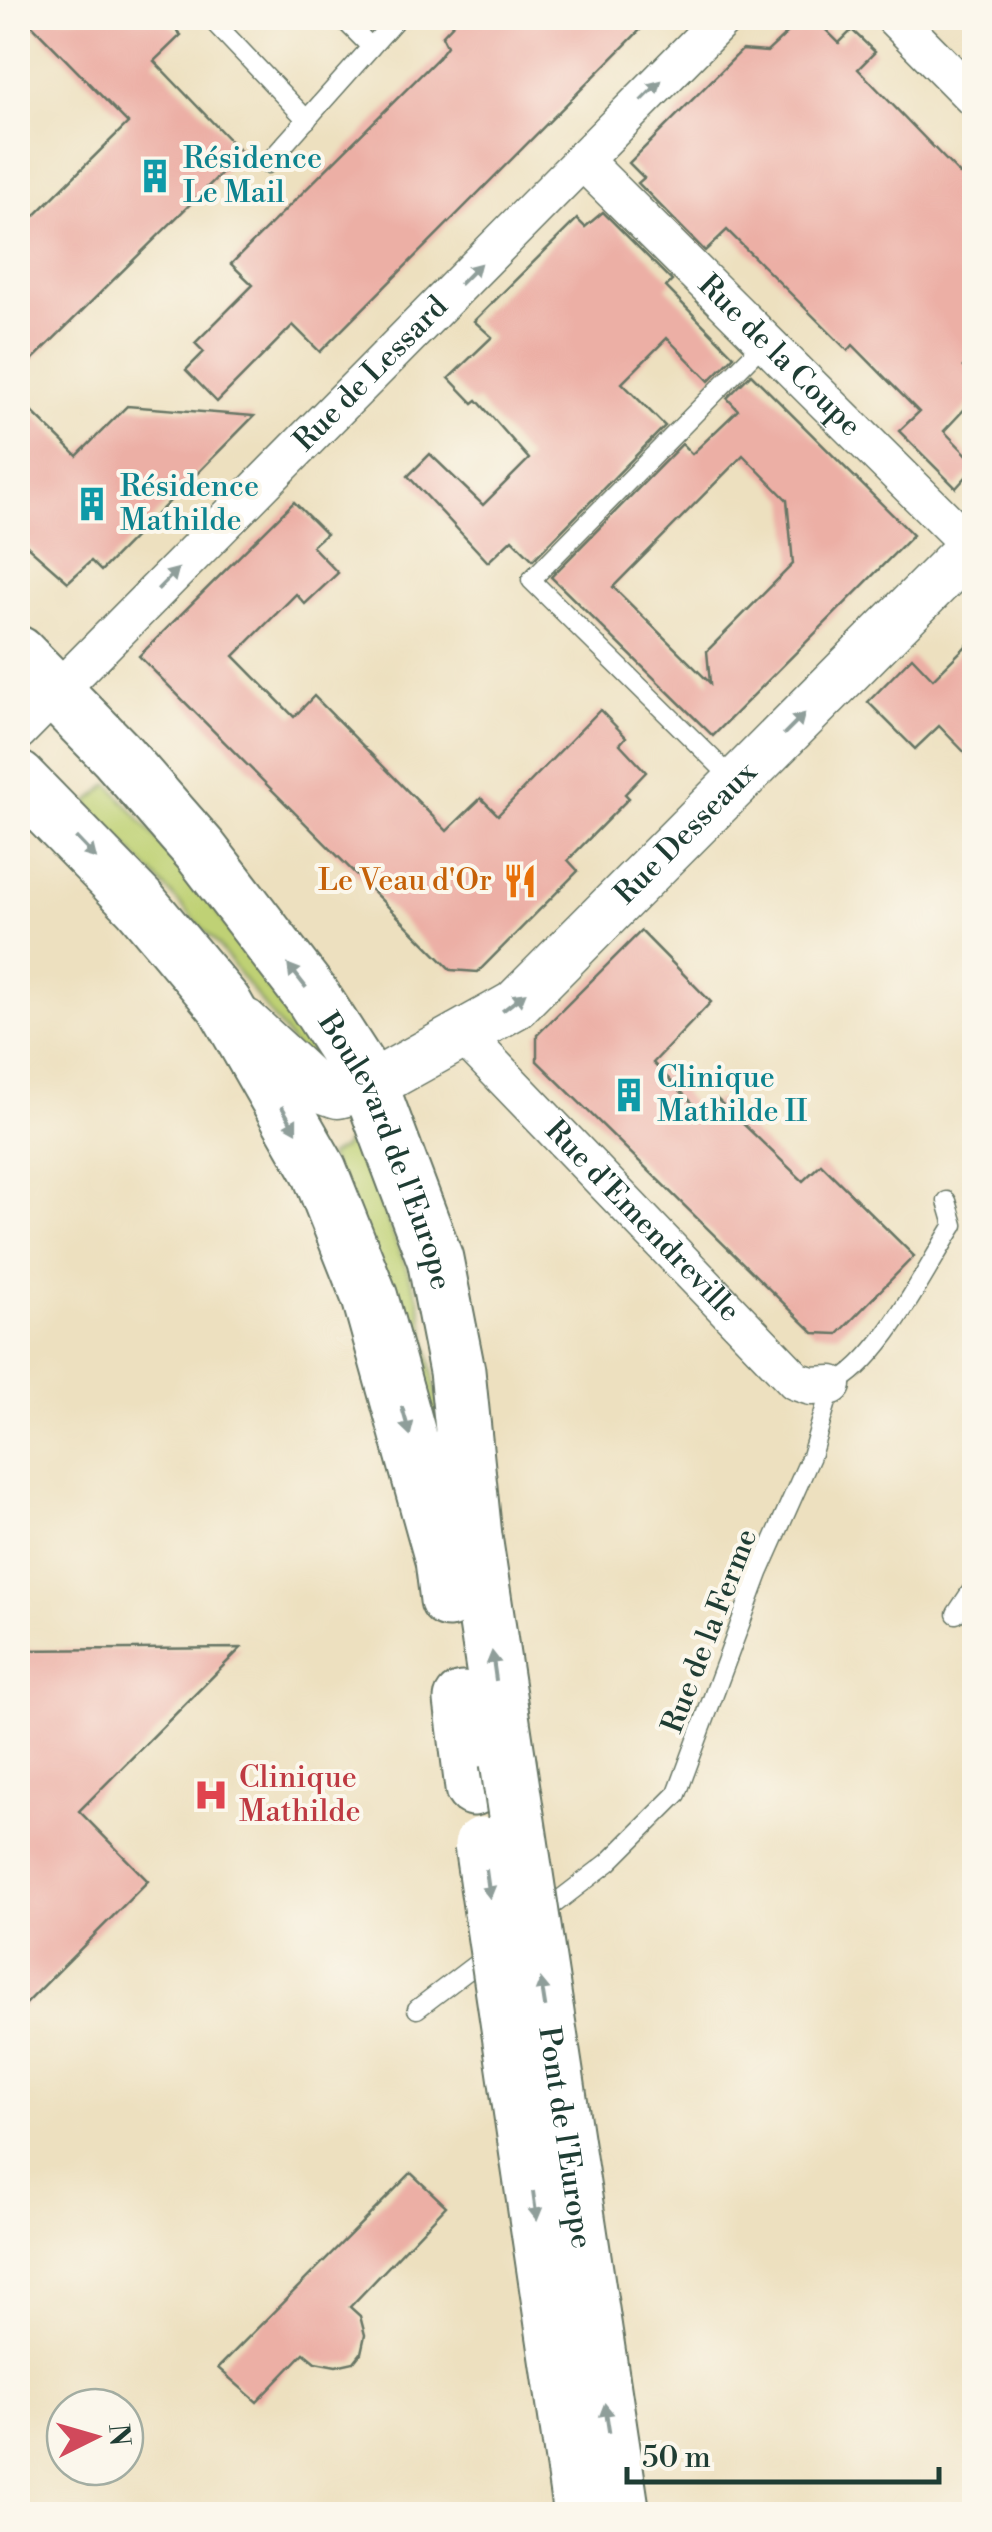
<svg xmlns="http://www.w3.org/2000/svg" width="992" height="2532" font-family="'Libre Bodoni',serif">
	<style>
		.green { fill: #bfd174; stroke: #6f8754; stroke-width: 2.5 }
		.building { fill: #ecafa5; fill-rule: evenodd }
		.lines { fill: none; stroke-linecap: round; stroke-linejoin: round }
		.service-casing { stroke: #677665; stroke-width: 21 }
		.minor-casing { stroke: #677665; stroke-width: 41 }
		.tertiary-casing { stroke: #677665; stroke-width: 51 }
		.primary-casing { stroke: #677665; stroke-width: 59 }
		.service { stroke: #fff; stroke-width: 18 }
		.minor { stroke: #fff; stroke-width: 38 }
		.tertiary { stroke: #fff; stroke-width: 48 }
		.primary { stroke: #fff; stroke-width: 55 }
		.rail-casing { stroke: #1f3d34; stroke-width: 11 }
		.rail { stroke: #fbf7ec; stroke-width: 8; stroke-dasharray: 22; stroke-linecap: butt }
		.primary-bridge-casing { stroke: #677665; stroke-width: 59; stroke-linecap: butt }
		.primary-bridge { stroke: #fff; stroke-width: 55 }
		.oneway { fill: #8f9e9a }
		.labels { text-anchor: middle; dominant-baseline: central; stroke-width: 8; stroke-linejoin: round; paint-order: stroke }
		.culture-label { font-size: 30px; fill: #0d838f; stroke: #fbf7ec; text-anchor: start }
		.street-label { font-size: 30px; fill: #1f3d34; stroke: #fbf7ec }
		.food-label { font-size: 30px; fill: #c56008; stroke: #fbf7ec; text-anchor: end }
		.health-label { font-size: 30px; fill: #be3a42; stroke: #fbf7ec; text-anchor: start }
	</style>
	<rect width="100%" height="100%" fill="#fbf7ec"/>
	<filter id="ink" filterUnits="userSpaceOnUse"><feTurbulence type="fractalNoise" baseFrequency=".01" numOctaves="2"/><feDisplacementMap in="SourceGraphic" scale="20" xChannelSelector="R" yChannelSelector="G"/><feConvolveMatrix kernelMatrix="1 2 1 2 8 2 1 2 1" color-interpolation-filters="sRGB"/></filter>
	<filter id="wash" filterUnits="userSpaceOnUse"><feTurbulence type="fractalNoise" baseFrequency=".0048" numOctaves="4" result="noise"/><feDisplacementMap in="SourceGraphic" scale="40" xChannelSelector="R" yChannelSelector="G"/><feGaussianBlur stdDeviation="2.25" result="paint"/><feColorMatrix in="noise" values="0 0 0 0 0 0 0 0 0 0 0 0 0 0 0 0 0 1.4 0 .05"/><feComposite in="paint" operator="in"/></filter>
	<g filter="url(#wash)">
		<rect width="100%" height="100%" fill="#ede0bf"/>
		<!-- green -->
		<g class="green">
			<polygon points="109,784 203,892 313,1050 311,1054 302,1056 218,945 87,803"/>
			<polygon points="352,1132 419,1299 451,1474 328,1156 343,1148"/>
		</g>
		<g id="blocks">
			<!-- building -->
			<g class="building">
				<polygon points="25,18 164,18 181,35 154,61 242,153 18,374 18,232 128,123"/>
				<polygon points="459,18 652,18 320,352 293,325 217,402 186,370 204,352 195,343 253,285 231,264 438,58 447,46 442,36"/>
				<polygon points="803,18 814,18 839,43 852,30 875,52 858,69 974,189 974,356 962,368 974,357 974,399 944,431 974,462 974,468 956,488 899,431 919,412 853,345 848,351 727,230 705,251 638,183 644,178 629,163 742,50 767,52"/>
				<polygon points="603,212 672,281 666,287 734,356 709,381 667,338 622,383 665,426 533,560 512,539 488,562 408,476 430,454 483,505 529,459 477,400 473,403 449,378 492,337 474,321 577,219 585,227"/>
				<path d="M751,374L913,535L713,736L551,577L682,444L692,454L738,410L727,398ZM743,455L787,500L793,564L707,651L710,683L613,587Z"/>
				<polygon points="18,398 77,456 127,406 254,416 101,571 91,561 68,582 18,538"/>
				<polygon points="294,502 326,534 312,546 338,573 305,604 296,594 234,656 294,717 314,696 447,831 481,798 498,815 600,710 626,737 620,744 646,772 625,794 629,798 568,860 578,871 478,972 451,970 139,656"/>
				<polygon points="974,638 974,762 939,726 915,749 868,702 912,657 933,679"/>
				<polygon points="641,931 711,1002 653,1063 703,1114 717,1099 803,1181 821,1164 914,1256 838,1334 814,1333 537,1061 537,1035"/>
				<polygon points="241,1648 79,1811 148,1881 18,2012 18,1650"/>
				<polygon points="411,2173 446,2206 350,2307 360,2316 365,2335 361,2353 354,2362 336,2366 315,2362 304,2353 257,2402 218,2368"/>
			</g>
		</g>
	</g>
	<g filter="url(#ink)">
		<use href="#blocks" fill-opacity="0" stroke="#677665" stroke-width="2.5"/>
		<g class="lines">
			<!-- service casing -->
			<g class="service-casing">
				<g id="service">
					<polyline points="210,18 307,120"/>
					<polyline points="342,18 371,47"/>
					<polyline points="267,164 397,18"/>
					<polyline points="734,780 531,580 765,342"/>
					<polyline points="956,1614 974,1587"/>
					<path d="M540,1915L609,1862L677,1794L759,1573L811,1456L832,1385C882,1361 924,1272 954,1225L947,1201"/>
					<polyline points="417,2009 488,1955"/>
				</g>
			</g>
			<!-- minor casing -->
			<g class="minor-casing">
				<g id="minor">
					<polyline points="895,18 974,98"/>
					<path id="s1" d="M582,160L974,549"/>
					<path id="s2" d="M18,731L723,18"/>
					<path id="s3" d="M468,1032L475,1047L796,1381L811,1386L832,1385"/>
				</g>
			</g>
			<!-- tertiary casing -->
			<g class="tertiary-casing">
				<g id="tertiary">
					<path id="s4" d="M245,1023L312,1085L338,1094L370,1086L515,1005L974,544"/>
				</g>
			</g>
			<!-- primary casing -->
			<g class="primary-casing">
				<g id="primary">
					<path id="s5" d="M18,654L116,754L200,850L312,996L370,1086L435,1259L457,1371L474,1536L508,1762"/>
					<polyline points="18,779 141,905 224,1004 319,1170 370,1298 443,1560 448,1600"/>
					<polyline points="462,1700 473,1788"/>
				</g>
			</g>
			<!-- service -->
			<use href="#service" class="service"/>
			<!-- minor -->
			<use href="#minor" class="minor"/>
			<!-- tertiary -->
			<use href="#tertiary" class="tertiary"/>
			<!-- primary -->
			<use href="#primary" class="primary"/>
			<!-- rail casing -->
			<g class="rail-casing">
				<polyline id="rail" points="960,2514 974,2509"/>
			</g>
			<!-- rail -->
			<use href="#rail" class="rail"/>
			<!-- primary-bridge casing -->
			<g class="primary-bridge-casing">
				<g id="primary-bridge">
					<path id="s6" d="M508,1762L622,2514"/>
					<polyline points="482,1845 581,2514"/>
				</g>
			</g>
			<!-- primary-bridge -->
			<use href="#primary-bridge" class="primary-bridge"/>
		</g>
		<!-- one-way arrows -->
		<defs><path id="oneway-solid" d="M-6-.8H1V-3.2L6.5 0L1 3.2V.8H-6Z" transform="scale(2.5)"/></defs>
		<g class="oneway">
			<use href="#oneway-solid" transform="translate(651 91) rotate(-45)"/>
			<use href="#oneway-solid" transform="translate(470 274) rotate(-45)"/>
			<use href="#oneway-solid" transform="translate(168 579) rotate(-45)"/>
			<use href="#oneway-solid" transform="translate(794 724) rotate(-45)"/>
			<use href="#oneway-solid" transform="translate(86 848) rotate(46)"/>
			<use href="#oneway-solid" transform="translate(297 976) rotate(-128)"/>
			<use href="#oneway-solid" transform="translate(514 1002) rotate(-38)"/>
			<use href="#oneway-solid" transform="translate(289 1119) rotate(60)"/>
			<use href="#oneway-solid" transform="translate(406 1421) rotate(74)"/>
			<use href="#oneway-solid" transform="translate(494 1666) rotate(-98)"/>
			<use href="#oneway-solid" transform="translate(488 1884) rotate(82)"/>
			<use href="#oneway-solid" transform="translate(543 1993) rotate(-99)"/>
			<use href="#oneway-solid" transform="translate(535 2206) rotate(82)"/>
			<use href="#oneway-solid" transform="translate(607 2418) rotate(-99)"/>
		</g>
	</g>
	<!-- icons -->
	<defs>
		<g id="building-bare" transform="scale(2.7)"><path d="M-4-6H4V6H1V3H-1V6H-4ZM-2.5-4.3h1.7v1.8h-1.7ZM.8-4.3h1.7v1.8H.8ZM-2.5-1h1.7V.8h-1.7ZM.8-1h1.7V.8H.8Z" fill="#0f9aa8" stroke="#fbf7ec" stroke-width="2.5" paint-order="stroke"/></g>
		<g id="restaurant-bare" transform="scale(2.7)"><path d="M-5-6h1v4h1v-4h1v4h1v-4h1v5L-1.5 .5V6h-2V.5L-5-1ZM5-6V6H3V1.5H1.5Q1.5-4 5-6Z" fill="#e8710a" stroke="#fbf7ec" stroke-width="2.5" paint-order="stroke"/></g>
		<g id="hospital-bare" transform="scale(2.7)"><path d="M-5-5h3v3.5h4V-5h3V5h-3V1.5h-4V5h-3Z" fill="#e0444e" stroke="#fbf7ec" stroke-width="2.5" paint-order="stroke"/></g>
	</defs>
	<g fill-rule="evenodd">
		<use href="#building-bare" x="155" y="176"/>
		<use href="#building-bare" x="92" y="504"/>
		<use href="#restaurant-bare" x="520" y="881"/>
		<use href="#building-bare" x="629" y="1095"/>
		<use href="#hospital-bare" x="211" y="1795"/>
	</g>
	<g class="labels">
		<!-- culture labels -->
		<g class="culture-label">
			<text x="183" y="159">Résidence<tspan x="183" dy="34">Le Mail</tspan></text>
			<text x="120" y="487">Résidence<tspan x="120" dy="34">Mathilde</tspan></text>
			<text x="657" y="1078">Clinique<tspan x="657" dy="34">Mathilde II</tspan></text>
		</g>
		<!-- street labels -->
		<g class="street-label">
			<text stroke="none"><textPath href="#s1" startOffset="278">Rue de la Coupe</textPath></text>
			<text stroke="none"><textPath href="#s2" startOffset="502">Rue de Lessard</textPath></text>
			<text stroke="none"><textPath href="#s4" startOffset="560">Rue Desseaux</textPath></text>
			<text stroke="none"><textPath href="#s5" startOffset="625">Boulevard de l'Europe</textPath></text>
			<text stroke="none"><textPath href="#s3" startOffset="258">Rue d'Emendreville</textPath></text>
			<text transform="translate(710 1631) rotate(-69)">Rue de la Ferme</text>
			<text stroke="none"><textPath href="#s6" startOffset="380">Pont de l'Europe</textPath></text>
		</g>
		<!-- food labels -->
		<g class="food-label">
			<text x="492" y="881">Le Veau d'Or</text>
		</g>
		<!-- health labels -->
		<g class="health-label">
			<text x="239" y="1778">Clinique<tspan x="239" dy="34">Mathilde</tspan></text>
		</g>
	</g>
	<!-- margin -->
	<rect width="992" height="2532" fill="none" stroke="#fbf7ec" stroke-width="60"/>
	<!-- north arrow -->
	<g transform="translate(95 2437) rotate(85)"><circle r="48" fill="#fbf7ec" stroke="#a3ada2" stroke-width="2.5"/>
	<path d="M0-8L18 38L0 25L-18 38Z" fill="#d1495b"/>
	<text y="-15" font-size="28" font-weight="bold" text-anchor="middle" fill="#1f3d34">N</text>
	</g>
	<!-- scale -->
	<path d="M627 2467v15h312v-15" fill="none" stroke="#1f3d34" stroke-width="5"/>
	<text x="642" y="2467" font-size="30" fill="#1f3d34" stroke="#fbf7ec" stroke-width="8" paint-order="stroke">50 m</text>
</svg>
